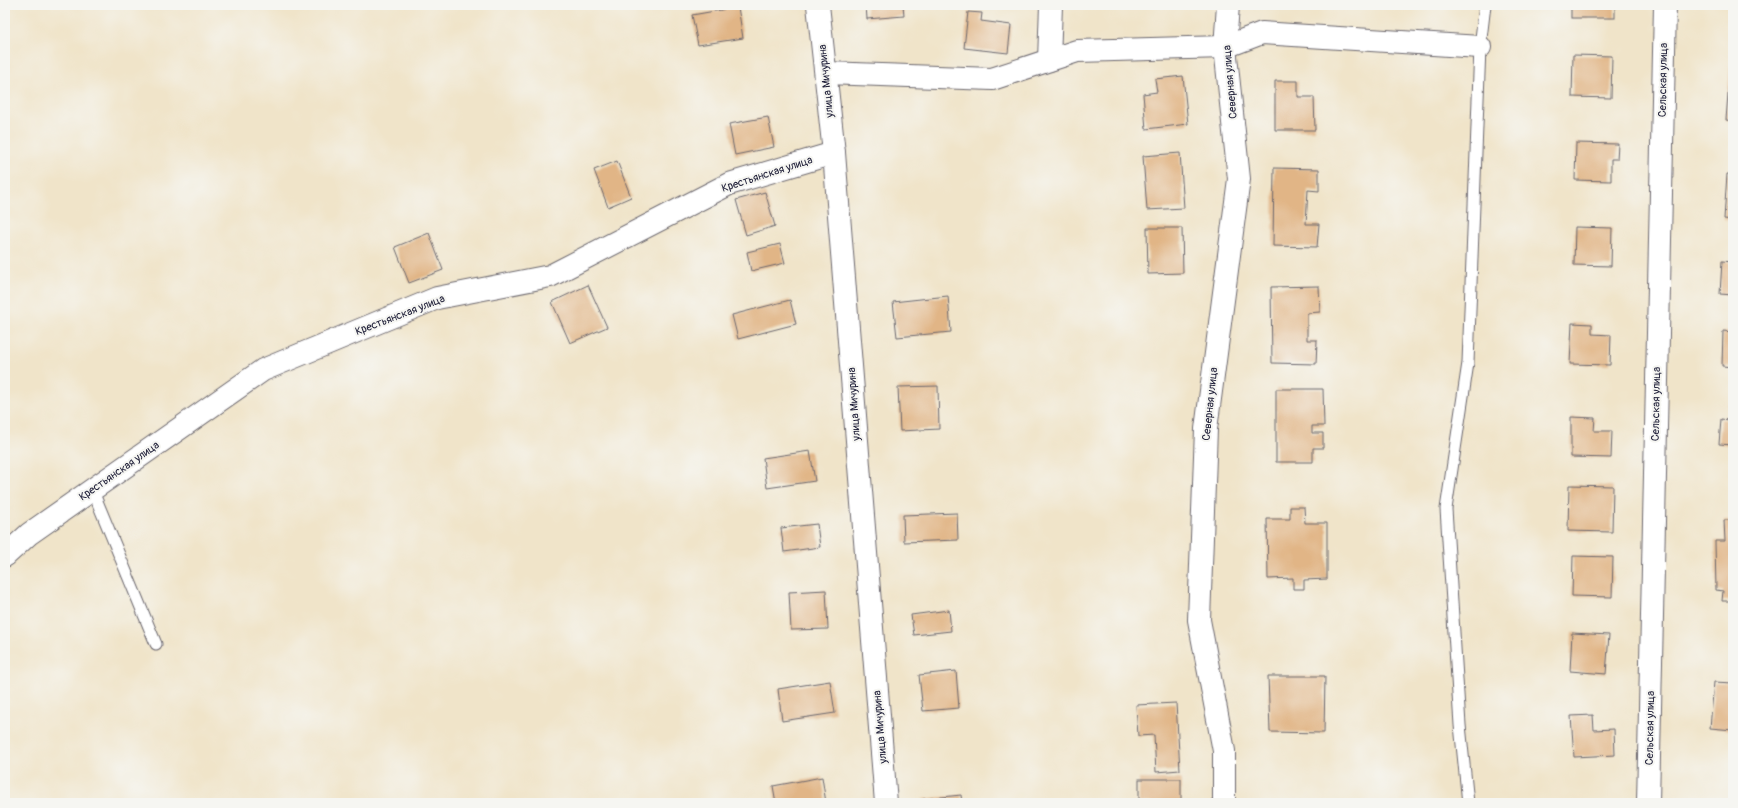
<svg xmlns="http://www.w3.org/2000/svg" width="1738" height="808" font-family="Pangolin,sans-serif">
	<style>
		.building { fill: #e1b586 }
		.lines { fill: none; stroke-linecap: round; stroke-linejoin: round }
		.service-casing { stroke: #6a666d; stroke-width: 13 }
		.minor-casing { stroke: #6a666d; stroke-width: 24 }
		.service { stroke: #fff; stroke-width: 11 }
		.minor { stroke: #fff; stroke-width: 22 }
		.labels { text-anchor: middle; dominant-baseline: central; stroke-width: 4; stroke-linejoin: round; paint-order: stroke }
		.street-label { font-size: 11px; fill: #22223b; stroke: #f6f6f2 }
	</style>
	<rect width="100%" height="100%" fill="#f6f6f2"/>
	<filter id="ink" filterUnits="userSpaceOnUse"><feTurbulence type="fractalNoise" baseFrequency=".025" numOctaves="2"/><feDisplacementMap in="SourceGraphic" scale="8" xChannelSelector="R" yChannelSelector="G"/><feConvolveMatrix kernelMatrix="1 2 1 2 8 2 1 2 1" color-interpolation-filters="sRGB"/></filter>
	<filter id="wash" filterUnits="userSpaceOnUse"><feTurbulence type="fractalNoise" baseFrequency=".012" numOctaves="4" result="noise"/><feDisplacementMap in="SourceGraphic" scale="16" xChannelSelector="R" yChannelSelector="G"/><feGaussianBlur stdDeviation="0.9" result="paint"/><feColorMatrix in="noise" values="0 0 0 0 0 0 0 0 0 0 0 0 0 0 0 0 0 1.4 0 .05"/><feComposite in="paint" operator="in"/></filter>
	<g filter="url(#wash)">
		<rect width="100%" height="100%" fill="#f0e4c9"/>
		<g id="blocks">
			<!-- building -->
			<g class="building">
				<polygon points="866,5 903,5 904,16 867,19"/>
				<rect x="1571" y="5" width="44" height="13"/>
				<polygon points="738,7 743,38 698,45 692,15"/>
				<polygon points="968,12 982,13 981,21 1011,25 1008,53 964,48"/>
				<polygon points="1573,55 1612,56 1611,98 1572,97"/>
				<polygon points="1730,67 1733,67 1733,121 1726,120"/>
				<polygon points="1183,76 1188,124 1146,129 1143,94 1157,92 1155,79"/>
				<polygon points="1275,81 1298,81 1298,97 1314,97 1315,130 1275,130"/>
				<polygon points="768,117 774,147 735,155 729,124"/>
				<polygon points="1576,143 1618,144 1617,159 1611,159 1611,181 1575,180"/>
				<polygon points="1180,153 1184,208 1147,210 1143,156"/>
				<polygon points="617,161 631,197 608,207 594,170"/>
				<polygon points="1274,168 1319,169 1319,191 1308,190 1306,224 1319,224 1317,247 1273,246"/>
				<polygon points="1727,174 1733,174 1733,220 1724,219"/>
				<polygon points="765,192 775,226 746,235 736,200"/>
				<polygon points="1575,227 1612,228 1611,266 1574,265"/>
				<polygon points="1147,228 1182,228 1183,273 1148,274"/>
				<polygon points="429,233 443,270 409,283 395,247"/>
				<polygon points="780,244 785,263 751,271 747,252"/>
				<polygon points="1722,261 1733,262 1733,295 1720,294"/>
				<polygon points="588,285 607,327 570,343 552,302"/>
				<polygon points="1319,286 1320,312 1307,313 1307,340 1317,340 1316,364 1272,363 1271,287"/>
				<polygon points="948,296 951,332 897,337 893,302"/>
				<polygon points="790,300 796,324 738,339 732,315"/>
				<polygon points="1572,323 1592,324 1592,334 1611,335 1610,365 1570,364"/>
				<polygon points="1723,331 1733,332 1733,367 1722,366"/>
				<polygon points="938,386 939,429 900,431 898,387"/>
				<polygon points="1276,389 1323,389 1324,426 1312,426 1312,433 1323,433 1323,448 1313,448 1313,462 1276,462"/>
				<polygon points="1729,404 1733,405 1733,445 1719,444 1721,419 1728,420"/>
				<polygon points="1571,417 1595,418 1594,431 1612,431 1611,458 1571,457"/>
				<polygon points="810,451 815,481 767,488 763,458"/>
				<polygon points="1569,485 1613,486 1612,532 1568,531"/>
				<polygon points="1290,507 1304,507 1305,523 1327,523 1327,579 1304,580 1304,589 1293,589 1293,578 1268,579 1267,519 1290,519"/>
				<polygon points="957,513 958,540 904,542 903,515"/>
				<polygon points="1724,520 1733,520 1733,601 1722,601 1723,591 1716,590 1715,541 1725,541"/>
				<polygon points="817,524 820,547 784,552 781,528"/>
				<polygon points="1573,556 1613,557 1612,597 1572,596"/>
				<polygon points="826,590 828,629 791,630 789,592"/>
				<polygon points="949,610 951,631 914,635 911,615"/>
				<polygon points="1572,633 1609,635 1606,674 1570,671"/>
				<polygon points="956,671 959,708 923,711 919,675"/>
				<polygon points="1268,676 1325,676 1324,733 1270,732"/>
				<polygon points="830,681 835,713 782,721 778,689"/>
				<polygon points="1714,682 1733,683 1733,730 1710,728"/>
				<polygon points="1176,703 1180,770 1156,772 1154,735 1138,736 1136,705"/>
				<polygon points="1593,715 1594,730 1614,729 1615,755 1574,757 1571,716"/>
				<polygon points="822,777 826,803 776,803 773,786"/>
				<rect x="1139" y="779" width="42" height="24"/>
				<polygon points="961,795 962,803 923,803 923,799"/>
			</g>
		</g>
	</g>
	<g filter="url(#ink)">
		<use href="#blocks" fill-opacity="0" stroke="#6a666d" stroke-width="1"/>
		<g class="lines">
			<!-- service casing -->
			<g class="service-casing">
				<g id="service">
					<polyline points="92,489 156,644"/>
					<polyline points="1468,803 1460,725 1446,509 1468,363 1480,47 1485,5"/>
				</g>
			</g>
			<!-- minor casing -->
			<g class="minor-casing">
				<g id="minor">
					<polyline points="818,5 834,153 886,803"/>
					<polyline points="1049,60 1051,5"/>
					<polyline points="826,73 992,79 1077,51 1225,47 1262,33 1480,47"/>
					<polyline points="5,556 29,534 263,370 437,298 550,276 729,184 834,153"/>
					<polyline points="1224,803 1224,751 1199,620 1206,429 1239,179 1225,47 1228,5"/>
					<polyline points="1648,803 1665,5"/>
				</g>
			</g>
			<!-- service -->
			<use href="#service" class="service"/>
			<!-- minor -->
			<use href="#minor" class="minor"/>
		</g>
	</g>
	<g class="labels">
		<!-- street labels -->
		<g class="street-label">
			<text transform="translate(1663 80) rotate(-89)">Сельская улица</text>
			<text transform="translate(826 81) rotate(-96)">улица Мичурина</text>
			<text transform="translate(1230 82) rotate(-95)">Северная улица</text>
			<text transform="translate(767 174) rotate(-18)">Крестьянская улица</text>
			<text transform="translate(400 315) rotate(-21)">Крестьянская улица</text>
			<text transform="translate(854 404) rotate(-94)">улица Мичурина</text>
			<text transform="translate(1210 404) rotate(-84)">Северная улица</text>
			<text transform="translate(1656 404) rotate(-89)">Сельская улица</text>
			<text transform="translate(119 471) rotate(-35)">Крестьянская улица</text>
			<text transform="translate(880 727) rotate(-95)">улица Мичурина</text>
			<text transform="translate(1650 728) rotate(-89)">Сельская улица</text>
		</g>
	</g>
	<!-- margin -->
	<rect width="1738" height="808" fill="none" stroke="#f6f6f2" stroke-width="20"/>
</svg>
